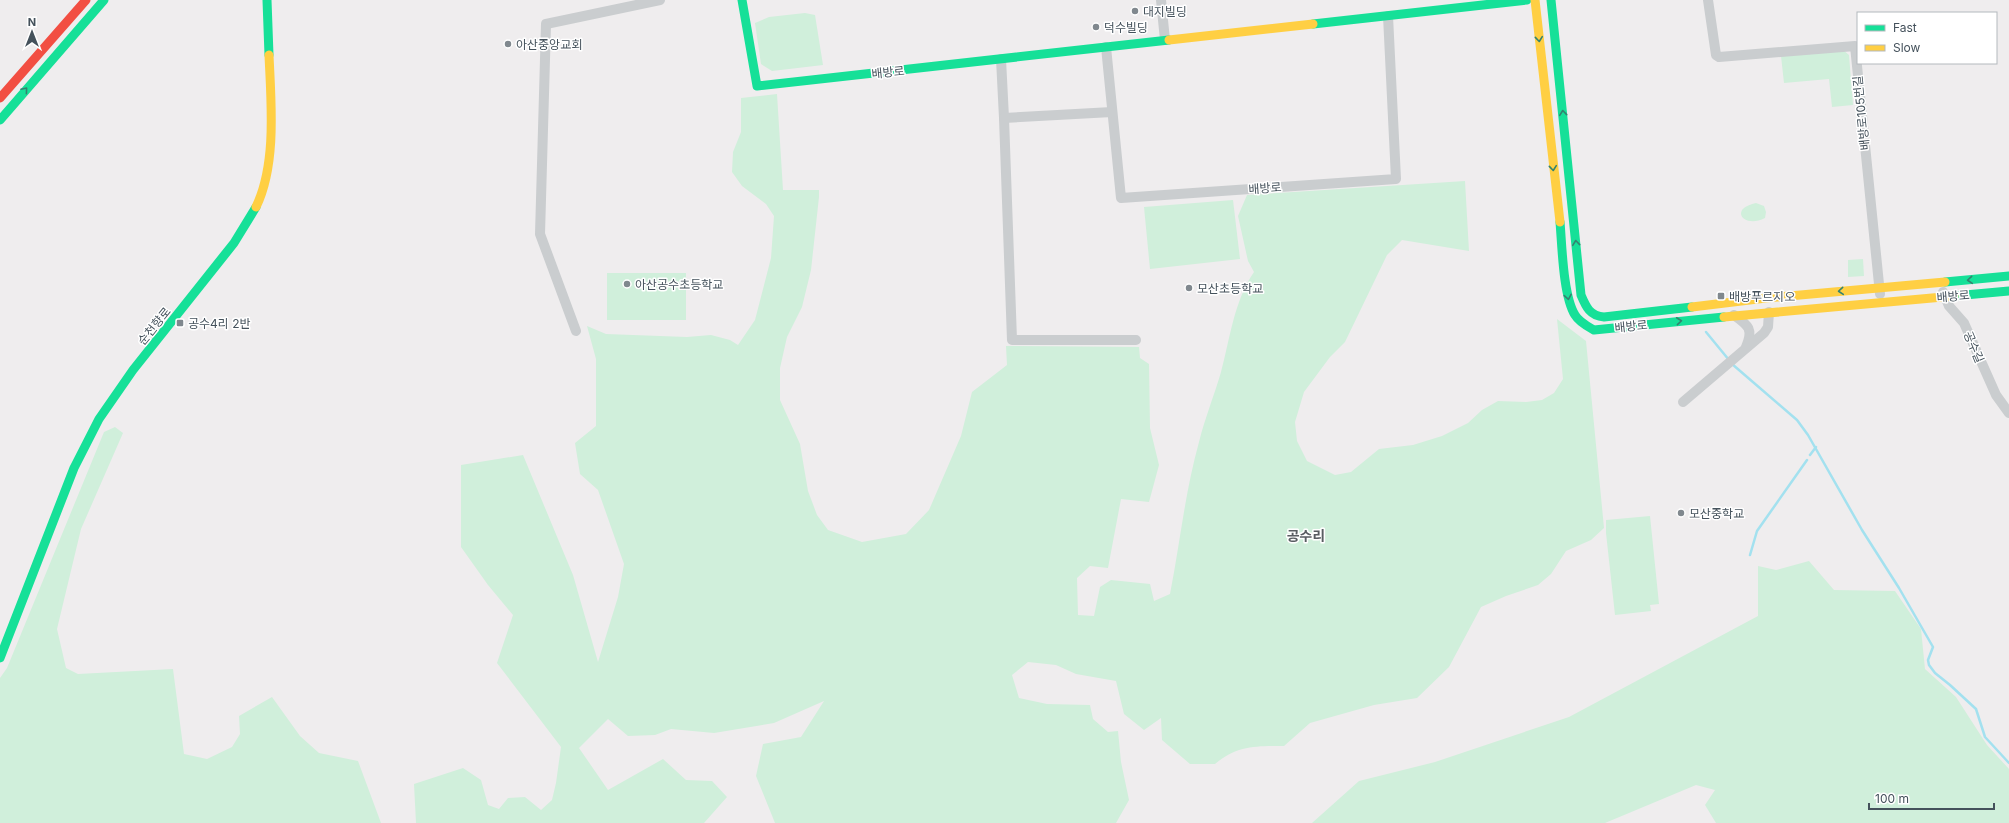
<svg xmlns="http://www.w3.org/2000/svg" width="2009" height="823" font-family="Inter,'Noto Sans KR',sans-serif">
	<style>
		.green { fill: #d0efdb }
		.lines { fill: none; stroke-linecap: round; stroke-linejoin: round }
		.stream { stroke: #a3e1ef; stroke-width: 2.5 }
		.street { stroke: #cacdcf; stroke-width: 10 }
		.fast { stroke: #16e098; stroke-width: 9 }
		.slow { stroke: #ffcf43; stroke-width: 9 }
		.jam { stroke: #f24e42; stroke-width: 9 }
		.oneway { stroke: #348370 }
		.poi-dot { fill: #80888e; stroke: #fff; stroke-width: 1.5 }
		.labels { text-anchor: middle; dominant-baseline: central; stroke-width: 3; stroke-linejoin: round; paint-order: stroke }
		.poi-label { font-size: 12px; fill: #44515b; stroke: #fff; text-anchor: start }
		.street-label { font-size: 12px; fill: #44515b; stroke: #fff }
		.quarter-label { font-size: 14px; font-weight: bold; fill: #595d62; stroke: #fff }
	</style>
	<rect width="100%" height="100%" fill="#efedee"/>
	<!-- green -->
	<g class="green">
		<polygon points="805,13 815,15 823,65 772,71 761,64 755,23 769,17"/>
		<polygon points="1843,50 1849,55 1853,105 1832,107 1829,79 1784,83 1781,56"/>
		<path d="M777,94L783,190H819V197L811,270L802,307L787,337L780,368V400L800,444L808,491L817,515L828,530L862,542L906,534L929,510L961,436L972,392L1007,365L1006,346L1139,347L1140,358L1149,364L1150,428L1159,465L1149,502L1121,499L1108,568L1090,566L1077,578L1078,615L1094,616L1100,587L1111,580L1150,584L1154,601L1170,594C1180,543 1185,492 1199,442C1205,418 1214,396 1221,372C1230,339 1234,301 1254,272L1248,261L1238,216L1247,195L1465,181L1469,251L1402,240L1387,255L1345,342L1330,357L1304,392L1295,422L1297,441L1307,461L1335,475L1351,472L1379,449L1413,445L1442,436L1468,423L1482,410L1498,401L1526,402L1542,400L1554,393L1563,379L1557,319L1586,341L1604,528L1591,540L1566,551L1551,574L1538,585L1506,596L1481,607L1449,667L1417,698L1374,705L1310,723L1284,746C1258,746 1237,745 1215,764H1190L1162,740L1161,718L1144,730L1124,714L1116,681L1076,674L1056,665L1028,662L1012,675L1019,698L1047,704L1090,705L1093,719L1108,732L1118,731L1121,762L1129,800L1116,823H775L756,776L763,744L801,737L824,701L774,723L714,733L671,729L655,735L628,736L608,719L579,748L608,790L663,759L686,780L712,781L727,797L704,823H416L414,784L463,768L481,780L488,805L499,809L508,798L525,797L541,810L552,800L556,783L561,747L497,663L513,615L488,585L461,547V465L523,455L573,575L598,662L618,597L624,564L598,490L580,474L575,443L596,426V359L587,326L606,334L687,337L711,335L730,340L738,345L755,320L771,258L774,216L766,204L742,186L732,172L733,152L741,132V98Z"/>
		<polygon points="1233,200 1240,259 1150,269 1144,207"/>
		<path d="M1756,203L1764,206L1766,212L1765,218C1744,229 1728,209 1756,203Z"/>
		<polygon points="1863,259 1864,276 1848,277 1848,260"/>
		<rect x="607" y="273" width="79" height="47"/>
		<polygon points="115,427 123,433 81,529 57,629 66,668 78,674 173,669 184,754 207,759 232,747 240,734 239,716 272,697 300,736 319,753 358,761 381,823 0,823 0,678 7,668 104,432"/>
		<polygon points="1650,516 1659,604 1650,605 1651,611 1615,615 1606,533 1606,520"/>
		<polygon points="1809,561 1834,590 1895,591 1921,629 1925,669 1956,697 1987,745 2009,769 2009,823 1716,823 1705,805 1715,790 1696,785 1605,823 1312,823 1359,781 1435,762 1569,717 1758,616 1758,566 1776,570"/>
	</g>
	<g class="lines">
		<!-- stream -->
		<g class="stream">
			<polyline points="1706,332 1729,360"/>
			<polyline points="1732,364 1797,420 1808,435 1862,530 1899,588 1933,647 1928,660 1929,665 1935,673 1950,685 1976,709 1985,737 2009,763"/>
			<polyline points="1810,455 1816,447"/>
			<polyline points="1750,555 1757,531 1807,460"/>
		</g>
		<!-- street -->
		<g class="street">
			<polyline points="1161,0 1165,40"/>
			<polyline points="1708,0 1716,55 1719,57 1855,46 1880,294"/>
			<polyline points="1106,47 1121,198 1396,179 1388,16"/>
			<polyline points="1001,59 1004,118"/>
			<polyline points="1112,112 1004,118 1012,340 1136,340"/>
			<polyline points="1943,292 1949,306 1964,323 1996,395 2009,413"/>
			<path d="M1734,315C1748,325 1754,329 1746,347"/>
			<polyline points="576,331 540,234 546,24 660,0"/>
			<polyline points="1683,402 1764,333 1768,327 1769,312"/>
		</g>
		<!-- fast -->
		<g class="fast">
			<polyline points="267,0 269,55"/>
			<polyline points="742,0 757,86 1169,40"/>
			<path d="M1551,0L1581,295C1586,307 1590,316 1604,317L1692,307"/>
			<polyline points="1313,24 1527,0"/>
			<polyline points="0,120 104,0"/>
			<path d="M1560,222C1562,245 1563,296 1575,315C1579,322 1587,326 1594,330L1724,317"/>
			<polyline points="1945,282 2009,276"/>
			<polyline points="1954,296 2009,291"/>
			<polyline points="0,658 74,468 99,419 133,370 234,243 256,207"/>
		</g>
		<!-- slow -->
		<g class="slow">
			<polyline points="1535,0 1560,222"/>
			<polyline points="1169,40 1313,24"/>
			<path d="M256,207C277,164 271,102 269,55"/>
			<polyline points="1692,307 1766,298 1945,282"/>
			<polyline points="1724,317 1954,296"/>
		</g>
		<!-- jam -->
		<polyline class="jam" points="0,98 86,0"/>
	</g>
	<!-- one-way arrows -->
	<defs><path id="oneway-chevron" d="M-2-3.5L2.5 0L-2 3.5" fill="none" stroke-width="1.6" stroke-linecap="round" stroke-linejoin="round"/></defs>
	<g class="oneway">
		<use href="#oneway-chevron" transform="translate(1539 39) rotate(84)"/>
		<use href="#oneway-chevron" transform="translate(25 90) rotate(-50)"/>
		<use href="#oneway-chevron" transform="translate(1563 113) rotate(-96)"/>
		<use href="#oneway-chevron" transform="translate(1553 168) rotate(84)"/>
		<use href="#oneway-chevron" transform="translate(1576 243) rotate(-96)"/>
		<use href="#oneway-chevron" transform="translate(1970 280) rotate(175)"/>
		<use href="#oneway-chevron" transform="translate(1841 291) rotate(175)"/>
		<use href="#oneway-chevron" transform="translate(1568 297) rotate(80)"/>
		<use href="#oneway-chevron" transform="translate(1679 321) rotate(-6)"/>
	</g>
	<!-- markers -->
	<g class="poi-dot">
		<circle cx="1135" cy="11" r="4"/>
		<circle cx="1096" cy="27" r="4"/>
		<circle cx="508" cy="44" r="4"/>
		<circle cx="627" cy="284" r="4"/>
		<circle cx="1189" cy="288" r="4"/>
		<rect x="1717" y="292" width="8" height="8" rx="2"/>
		<rect x="176" y="319" width="8" height="8" rx="2"/>
		<circle cx="1681" cy="513" r="4"/>
	</g>
	<g class="labels">
		<!-- poi labels -->
		<g class="poi-label">
			<text x="1143" y="11">대지빌딩</text>
			<text x="1104" y="27">덕수빌딩</text>
			<text x="516" y="44">아산중앙교회</text>
			<text x="635" y="284">아산공수초등학교</text>
			<text x="1197" y="288">모산초등학교</text>
			<text x="1729" y="296">배방푸르지오</text>
			<text x="188" y="323">공수4리 2반</text>
			<text x="1689" y="513">모산중학교</text>
		</g>
		<!-- street labels -->
		<g class="street-label">
			<text transform="translate(888 72) rotate(-6)">배방로</text>
			<text transform="translate(1861 113) rotate(-96)">배방로105번길</text>
			<text transform="translate(1265 188) rotate(-4)">배방로</text>
			<text transform="translate(1953 296) rotate(-5)">배방로</text>
			<text transform="translate(154 326) rotate(-51)">순천향로</text>
			<text transform="translate(1631 326) rotate(-6)">배방로</text>
			<text transform="translate(1974 347) rotate(67)">공수길</text>
		</g>
		<!-- quarter labels -->
		<g class="quarter-label">
			<text x="1306" y="535">공수리</text>
		</g>
	</g>
	<!-- legend -->
	<rect x="1857" y="12" width="140" height="52" fill="#ffffff" stroke="#b4b9bd"/>
	<rect x="1865" y="25" width="20" height="6" fill="#16e098" stroke="#b4b9bd"/>
	<text x="1893" y="32" font-size="12" fill="#44515b">Fast</text>
	<rect x="1865" y="45" width="20" height="6" fill="#ffcf43" stroke="#b4b9bd"/>
	<text x="1893" y="52" font-size="12" fill="#44515b">Slow</text>
	<!-- north arrow -->
	<g transform="translate(32 32)" stroke="#ffffff" stroke-width="3" paint-order="stroke">
	<path d="M0-3L7 15L0 10L-7 15Z" fill="#44515b"/>
	<text y="-6" font-size="11" font-weight="bold" text-anchor="middle" fill="#44515b">N</text>
	</g>
	<!-- scale -->
	<path d="M1869 803v6h125v-6" fill="none" stroke="#44515b" stroke-width="2"/>
	<text x="1875" y="803" font-size="12" fill="#44515b" stroke="#ffffff" stroke-width="3" paint-order="stroke">100 m</text>
</svg>
